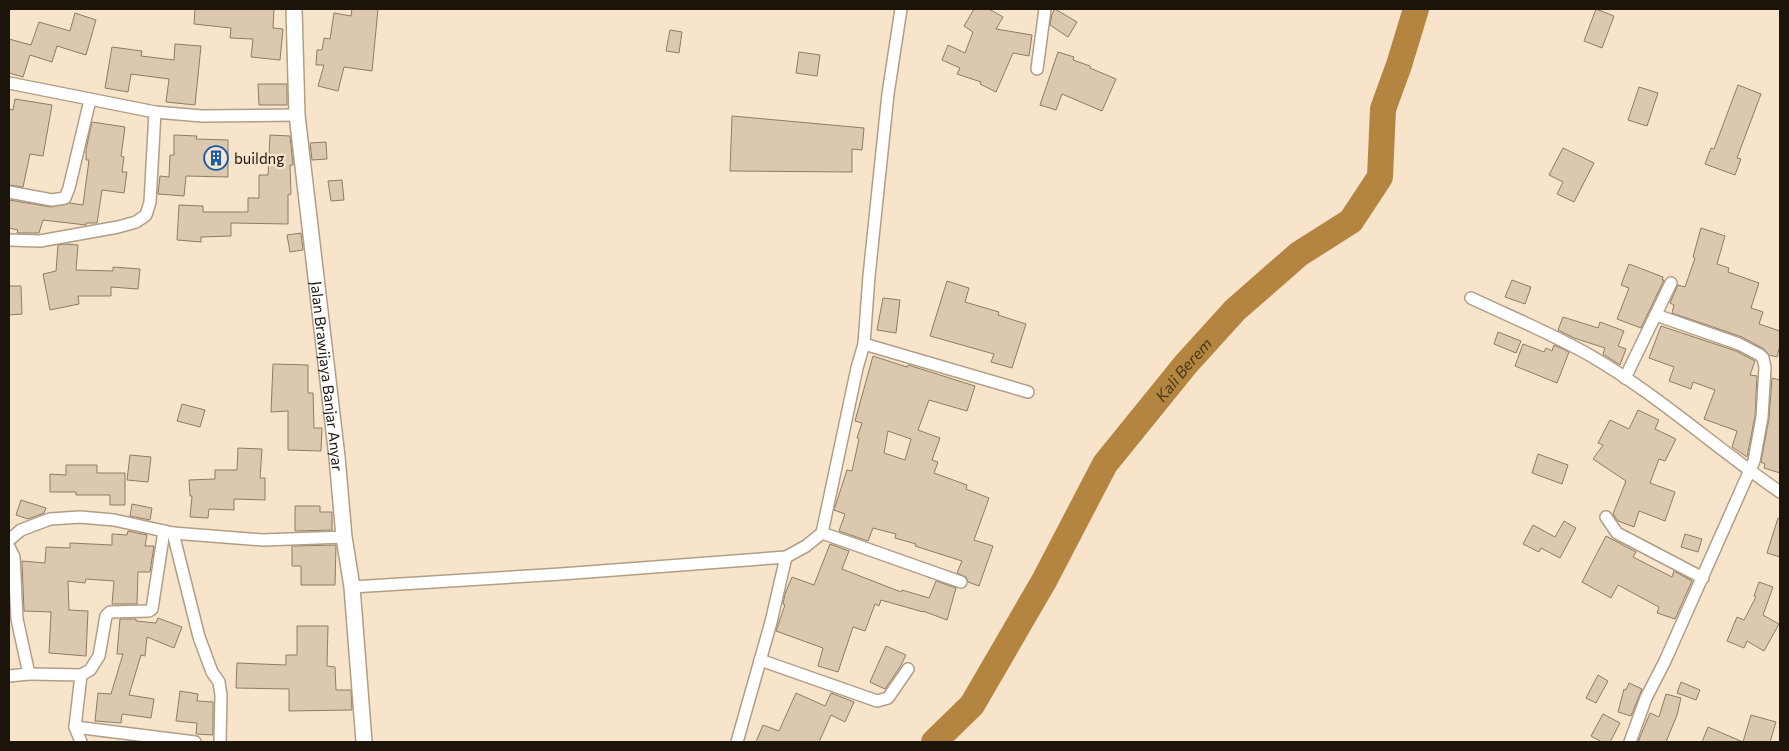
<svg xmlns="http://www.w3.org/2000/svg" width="1789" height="751" font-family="Commissioner,sans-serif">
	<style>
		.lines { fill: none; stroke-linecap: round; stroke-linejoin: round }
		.river { stroke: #b38541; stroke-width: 26 }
		.building { fill: #dbc8ae; stroke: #8d7c64; fill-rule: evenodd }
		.minor-casing { stroke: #b19e86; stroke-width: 14 }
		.tertiary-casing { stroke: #b19e86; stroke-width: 18 }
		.minor { stroke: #fff; stroke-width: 11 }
		.tertiary { stroke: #fff; stroke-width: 15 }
		.labels { text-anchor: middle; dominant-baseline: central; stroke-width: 4.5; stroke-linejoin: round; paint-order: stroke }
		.poi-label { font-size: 15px; fill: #1b140b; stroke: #f8e4ca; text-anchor: start }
		.street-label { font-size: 15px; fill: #1b140b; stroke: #f8e4ca }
		.water-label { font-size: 16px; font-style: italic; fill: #4c381a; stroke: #f8e4ca }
	</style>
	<rect width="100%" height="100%" fill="#f8e4ca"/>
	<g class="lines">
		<!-- river -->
		<path class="river" id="s1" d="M934,742L972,705L1044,581L1105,464L1186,364L1235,310L1299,254L1351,221L1380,177L1383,109L1399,65L1416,9"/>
	</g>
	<!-- building -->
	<g class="building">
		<polygon points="195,9 274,9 273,28 283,29 280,60 251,57 253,39 230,38 231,28 194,24"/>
		<polygon points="352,9 378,9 372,71 344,67 338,91 318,86 324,65 316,65 317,50 322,50 324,38 330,39 334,13 351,16"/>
		<polygon points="974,9 989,9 1003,17 996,29 1032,35 1029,56 1013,53 996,92 980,84 981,82 957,74 960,68 942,60 948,45 965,53 973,32 964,26"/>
		<polygon points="1055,9 1077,22 1068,37 1050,25 1052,14"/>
		<polygon points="1596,9 1614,16 1602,48 1584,41"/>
		<polygon points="75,13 96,20 86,55 57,46 52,62 30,55 23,77 9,73 9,39 31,45 39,22 70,31"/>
		<polygon points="670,30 682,32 679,53 666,51"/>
		<polygon points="175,44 201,46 195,105 166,102 169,79 131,74 128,92 105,88 112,47 142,51 141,56 174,60"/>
		<polygon points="799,52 820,55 817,76 796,73"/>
		<polygon points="1058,52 1074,57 1073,60 1090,66 1090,68 1116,79 1102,111 1062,94 1056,110 1040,105"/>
		<polygon points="258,84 287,84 287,105 259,105"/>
		<polygon points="1738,85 1761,94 1737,158 1741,159 1735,175 1705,164 1711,148 1714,149"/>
		<polygon points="1639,87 1658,93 1647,126 1628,120"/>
		<polygon points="15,99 52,105 43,156 30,154 23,187 9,185 9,109 13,110"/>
		<polygon points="732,116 864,128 862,150 852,149 852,172 730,171"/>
		<polygon points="92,122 125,127 121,156 124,157 122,172 127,172 124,193 102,190 97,223 86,223 86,225 43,220 39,233 17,233 18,230 9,228 9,200 51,207 70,203 83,205 89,160 86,160 86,149"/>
		<polygon points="174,135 197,136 196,139 228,140 228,177 186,176 184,196 158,194 160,176 169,177 170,155 174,155"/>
		<polygon points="270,135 290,136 293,165 290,165 291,194 288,195 288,224 231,223 231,236 201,237 201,242 177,240 179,205 203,206 203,212 248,212 248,198 259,198 259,175 268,175"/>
		<polygon points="326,142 327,159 312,160 310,143"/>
		<polygon points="1563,148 1594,163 1574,202 1557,194 1563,182 1549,175"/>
		<polygon points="342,180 344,200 331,201 328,181"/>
		<polygon points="1701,228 1725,236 1717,264 1729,268 1728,272 1759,283 1751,308 1763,312 1759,324 1780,331 1780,345 1777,357 1769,355 1764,349 1742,337 1672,313 1674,305 1670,303 1678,285 1685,287 1695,258 1693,257"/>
		<polygon points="301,233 303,250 290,252 287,235"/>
		<polygon points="64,244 78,245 76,270 113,271 113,267 140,269 138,289 111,287 111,296 78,296 79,304 50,310 43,274 56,271 58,245"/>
		<polygon points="1629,264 1663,277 1662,280 1664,280 1641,328 1617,319 1629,288 1621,285"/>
		<polygon points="1512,280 1531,287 1525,304 1505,297"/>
		<polygon points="947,281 969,288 965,302 999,312 998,315 1026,324 1012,368 991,362 994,354 930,336"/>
		<polygon points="9,286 21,286 22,314 9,315"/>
		<polygon points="883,298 900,300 896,333 877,330"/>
		<polygon points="1563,317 1598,328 1600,322 1624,331 1618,346 1626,349 1620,365 1603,354 1605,348 1574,338 1558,330"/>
		<polygon points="1661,326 1736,351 1755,361 1750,375 1757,376 1755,416 1747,457 1732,447 1737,431 1704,419 1715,390 1693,382 1691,389 1669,381 1674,367 1649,358"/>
		<polygon points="1498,332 1521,341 1516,353 1494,344"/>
		<polygon points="1523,344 1544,352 1546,348 1552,351 1554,345 1569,352 1557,383 1515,366"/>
		<path d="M873,356L907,367L908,365L975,386L967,411L929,400L918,430L940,438L932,460L938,462L934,473L967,485L966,489L989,498L974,540L993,546L979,586L968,582L966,577L957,573L962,561L915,546L916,544L895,538L896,534L873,528L868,541L839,531L845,514L834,510L847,470L852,471L859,439L857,438L862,423L855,421ZM888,431L911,439L905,460L884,453Z"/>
		<polygon points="273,364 308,365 308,393 313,393 314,428 322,428 321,451 288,450 288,411 271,412"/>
		<polygon points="1772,378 1780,380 1780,473 1764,468 1765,464 1761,462 1769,418"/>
		<polygon points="182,404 205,410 200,427 177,421"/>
		<polygon points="1638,410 1659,420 1655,429 1676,439 1665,461 1659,459 1650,483 1675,492 1665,521 1639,511 1634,527 1618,521 1613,514 1626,481 1593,459 1603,445 1598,443 1610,420 1629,429"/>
		<polygon points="238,448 262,449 260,478 265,478 265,500 234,499 234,510 209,509 208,518 190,517 192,496 190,496 189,480 215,479 215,470 237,470"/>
		<polygon points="1538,454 1568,465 1562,484 1532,473"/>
		<polygon points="130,455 151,457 148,482 127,480"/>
		<polygon points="66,465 97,465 97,473 125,473 125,505 110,505 110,495 76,495 76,492 50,492 50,474 66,475"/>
		<polygon points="21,500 46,508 44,513 28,519 16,515"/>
		<polygon points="132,504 152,508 150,520 130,516"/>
		<polygon points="295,506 320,506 320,512 332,512 332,530 295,531"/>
		<polygon points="1778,518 1780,519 1780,557 1767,553"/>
		<polygon points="1564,521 1576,528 1560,558 1541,548 1539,552 1523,544 1533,525 1555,537"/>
		<polygon points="128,531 147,535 145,546 154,546 150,572 138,572 137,604 112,604 114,581 86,579 85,583 68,581 69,610 88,611 86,656 49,653 51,612 24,611 22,561 45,563 46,547 70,548 70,543 112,545 112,534 127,535"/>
		<polygon points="1685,534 1702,539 1698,552 1681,547"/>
		<polygon points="1606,536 1636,552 1633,557 1672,577 1674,571 1692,581 1675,619 1657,613 1659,607 1618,585 1611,598 1582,582"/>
		<polygon points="830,544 849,551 842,569 901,592 902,590 929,598 936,581 956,588 947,620 923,611 923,612 881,600 879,606 875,604 865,631 853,627 838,672 818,666 823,648 776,631 785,605 783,604 785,594 792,577 814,585"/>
		<polygon points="336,545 335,585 301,585 301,566 292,566 292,546"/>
		<polygon points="1759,582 1773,587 1763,615 1779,624 1764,651 1747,641 1744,648 1727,641 1737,617 1744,620 1756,597 1754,596"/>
		<polygon points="158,618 182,627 174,648 147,637 145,656 141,655 129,695 154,699 151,718 122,714 121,723 95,721 98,693 111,694 123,654 117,654 120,619 136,619 136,621 156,623"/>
		<polygon points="297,626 328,626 327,666 335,667 336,690 351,690 352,710 289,711 289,689 236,688 237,663 286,665 286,655 297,655"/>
		<polygon points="886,646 906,655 900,667 885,689 870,682"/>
		<polygon points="1598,675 1608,681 1596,703 1586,698"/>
		<polygon points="1681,682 1700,690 1696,700 1677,693"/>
		<polygon points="1629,683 1642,689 1631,716 1618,712 1624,689 1626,690"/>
		<polygon points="180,691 198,694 197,701 213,702 213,735 196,734 197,723 176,721"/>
		<polygon points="796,693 825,706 831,693 854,702 845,722 831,715 819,742 756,742 763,725 779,731"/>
		<polygon points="1666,694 1681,698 1677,715 1666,742 1638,742 1650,713 1659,717"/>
		<polygon points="1603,714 1620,723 1610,742 1602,742 1591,736"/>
		<polygon points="1751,715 1776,722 1770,742 1702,742 1708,727 1743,742"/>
	</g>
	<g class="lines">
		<!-- minor casing -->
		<g class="minor-casing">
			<g id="minor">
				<polyline points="1037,69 1045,9"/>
				<polyline points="9,83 155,112 202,116 297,115"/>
				<polyline points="9,192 52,200 65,198 69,188 90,100"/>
				<polyline points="9,240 40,241 118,227 136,222 146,215 150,202 155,112"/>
				<path d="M1471,298C1511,317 1553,334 1591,356C1658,395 1716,448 1780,492"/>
				<polyline points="864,344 1028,392"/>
				<polyline points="1625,378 1671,283"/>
				<polyline points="1606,517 1617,533 1703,578"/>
				<polyline points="173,533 199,637 212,672 219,682 221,695 220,742"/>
				<polyline points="822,533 961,582"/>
				<polyline points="9,540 21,530 50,519 80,517 114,520 173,533 263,540 344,537"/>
				<polyline points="9,547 14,557 17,619 29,674 9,676"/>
				<polyline points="352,587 561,574 786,557 806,546 822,533 857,368 864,344 869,276 888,94 901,9"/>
				<polyline points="760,660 877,701 888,698 908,669"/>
				<polyline points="29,674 81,675 90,670 99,656 106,616 110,612 149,611 152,609 164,531"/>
				<polyline points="75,727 195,742"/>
				<polyline points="81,742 75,727 81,675"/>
				<polyline points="737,742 771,622 786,557"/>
				<polyline points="1630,742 1646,698 1665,661 1754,461 1762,417 1765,367 1763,358 1760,355 1739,344 1656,315"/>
			</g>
		</g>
		<!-- tertiary casing -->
		<g class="tertiary-casing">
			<g id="tertiary">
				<path id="s2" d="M294,9L297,115L337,457L344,537L352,587L364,742"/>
			</g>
		</g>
		<!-- minor -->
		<use href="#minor" class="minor"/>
		<!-- tertiary -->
		<use href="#tertiary" class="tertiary"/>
	</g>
	<!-- icons -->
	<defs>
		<g id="building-ring" transform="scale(1.25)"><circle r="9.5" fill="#f8e4ca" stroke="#155bab" stroke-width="1.5"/><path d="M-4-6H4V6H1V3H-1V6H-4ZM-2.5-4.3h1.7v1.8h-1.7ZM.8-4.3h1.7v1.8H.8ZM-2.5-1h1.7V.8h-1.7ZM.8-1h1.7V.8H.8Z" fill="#155bab"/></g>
	</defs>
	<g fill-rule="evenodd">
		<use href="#building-ring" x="216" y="158"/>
	</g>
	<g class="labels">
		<!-- poi labels -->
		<g class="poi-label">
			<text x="234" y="158">buildng</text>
		</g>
		<!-- street labels -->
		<g class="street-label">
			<text stroke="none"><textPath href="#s2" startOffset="369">Jalan Brawijaya Banjar Anyar</textPath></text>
		</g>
		<!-- water labels -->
		<g class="water-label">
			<text stroke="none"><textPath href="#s1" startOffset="451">Kali Berem</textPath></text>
		</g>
	</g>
	<!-- border -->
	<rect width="1789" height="751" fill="none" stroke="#1b140b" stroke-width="20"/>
</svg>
